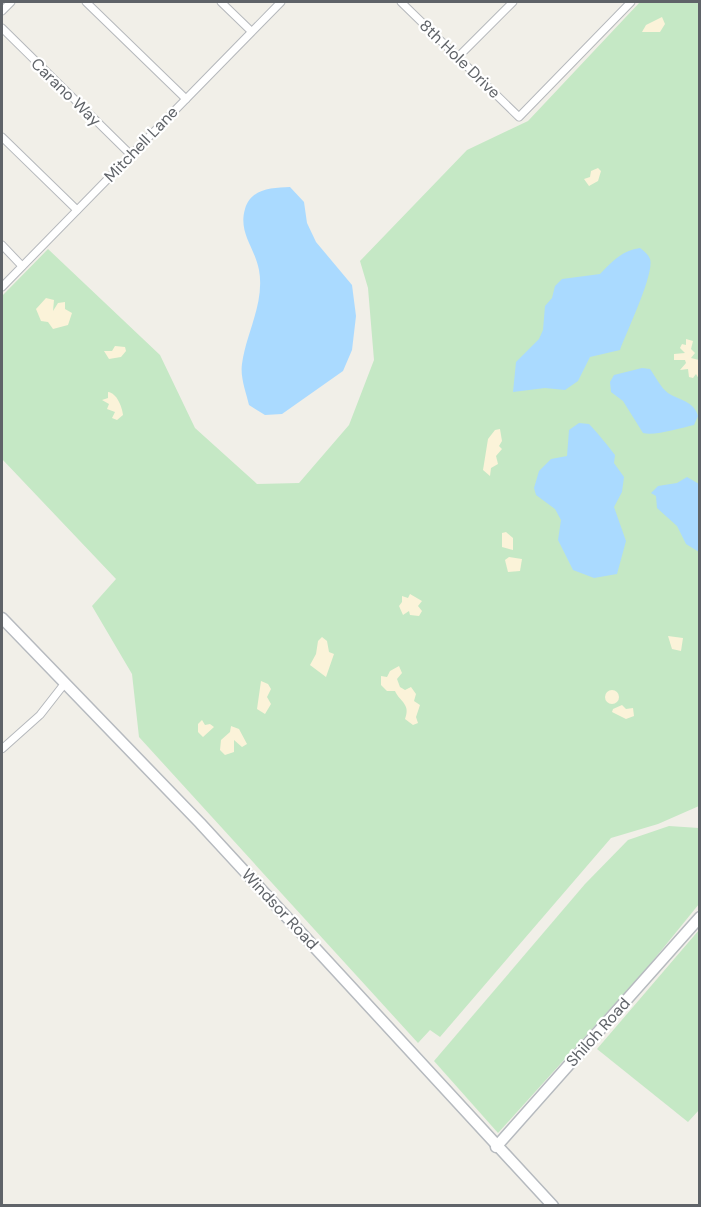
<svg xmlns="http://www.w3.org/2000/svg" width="701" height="1207" font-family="'DM Sans',sans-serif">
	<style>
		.green { fill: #c5e8c5 }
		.sand { fill: #fbf3d9 }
		.water { fill: #aadaff }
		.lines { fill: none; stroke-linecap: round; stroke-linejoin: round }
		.street-casing { stroke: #b5b8bc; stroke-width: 9 }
		.secondary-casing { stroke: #b6babf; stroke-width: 13 }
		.street { stroke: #fff; stroke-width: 7 }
		.secondary { stroke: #fff; stroke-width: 10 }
		.labels { text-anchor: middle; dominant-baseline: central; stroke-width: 4.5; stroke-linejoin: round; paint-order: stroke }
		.street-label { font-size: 16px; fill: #5f6368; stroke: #fff }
	</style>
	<rect width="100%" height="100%" fill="#f1efe8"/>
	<!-- green -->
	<g class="green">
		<polygon points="640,2 699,2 699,806 658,824 611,838 440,1037 430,1030 418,1043 139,737 132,674 92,606 116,579 2,459 2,296 48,249 160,355 195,428 257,484 299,483 349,425 374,360 368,288 360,261 467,150 528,121"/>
		<polygon points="669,826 699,828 699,904 647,968 498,1133 434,1061 585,884 628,840"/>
		<polygon points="699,930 699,1110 688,1122 597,1049"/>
	</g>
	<!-- sand -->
	<g class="sand">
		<polygon points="662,17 665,24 660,32 642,32 646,25"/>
		<polygon points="598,168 601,171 598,181 589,186 584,179 590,177 591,171"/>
		<polygon points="46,298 54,300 53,311 58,303 65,302 65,309 72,313 68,325 53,329 48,322 41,321 36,309"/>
		<polygon points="686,339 693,341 691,349 695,353 691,358 699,360 699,379 696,374 693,378 689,377 688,369 680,370 686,363 685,360 674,360 674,354 685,353 680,348 682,344 686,345"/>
		<polygon points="115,346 125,347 126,351 121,357 109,359 104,351 112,351"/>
		<path d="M108,392C117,393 122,407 123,415L117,420L112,418L115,412L107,409L109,404L102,400L108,398Z"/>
		<polygon points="500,429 502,441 499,446 502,449 496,456 498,464 491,468 490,476 483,470 488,439 495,430"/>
		<polygon points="506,532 513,538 513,550 502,547 502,533"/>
		<polygon points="509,557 522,559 520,571 508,572 505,560"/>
		<polygon points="410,594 422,601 418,606 422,611 419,616 410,615 409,611 403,615 399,606 402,602 402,596 408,598"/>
		<polygon points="668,636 683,638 681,651 672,649"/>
		<polygon points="322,637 327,641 329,652 334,654 326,677 310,665 316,654 318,641"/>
		<path d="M399,666L402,673L397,679L400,687L405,690L411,687L416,694L414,701L420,705L416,717L418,723L413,725L405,719C411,704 400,702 395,691H387L381,685V676L387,677L390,671Z"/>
		<polygon points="261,681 268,684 271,689 267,697 271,704 265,714 257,709"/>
		<circle cx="612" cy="697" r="7"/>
		<polygon points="622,705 626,709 633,708 634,716 626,719 612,712 613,709"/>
		<polygon points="202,720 205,725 210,724 214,727 203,737 198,732 198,724"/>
		<polygon points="231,726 239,729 247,744 242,747 234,740 234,752 225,755 220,750 221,740 230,732"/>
	</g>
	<!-- water -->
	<g class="water">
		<path d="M290,187L304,202L307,223L316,242L352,285L356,316L352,350L343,371L282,414L265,415L249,405C246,392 240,377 242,364C246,333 265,303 259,270C255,248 238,233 245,209C251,188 272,188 290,187Z"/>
		<path d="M640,248C644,251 648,254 650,259C655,273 626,333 620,350L590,357L578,381L565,390L545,388L513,392L516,362L539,339L543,330L545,306L552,298L555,286L562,279L600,274C613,261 621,251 640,248Z"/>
		<path d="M642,368L650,369C655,376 661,388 668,393C679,400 694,401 698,416L694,425C681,428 655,436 643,433L623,401L611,392L610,382L614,375Z"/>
		<path d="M579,423L589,424C596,431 609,447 615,455L614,463L624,477L622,492L614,507L626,541L617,574L594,578L573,570L558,540L561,520L555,509L536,495L534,488L539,471L551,459L567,456L569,430Z"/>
		<polygon points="687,477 699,484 699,552 686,544 677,526 657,508 656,496 651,493 658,486 677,483"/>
	</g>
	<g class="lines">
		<!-- street casing -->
		<g class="street-casing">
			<g id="street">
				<polyline points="86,2 186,99"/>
				<polyline points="221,2 251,31"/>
				<polyline points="401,2 519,117 631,2"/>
				<polyline points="2,11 11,2"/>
				<polyline points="2,28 131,155"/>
				<polyline points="458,57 513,2"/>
				<polyline points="2,137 77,210"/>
				<polyline points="2,245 22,266"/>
				<polyline points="2,287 281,2"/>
				<polyline points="2,749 40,715 65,683"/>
			</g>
		</g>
		<!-- secondary casing -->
		<g class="secondary-casing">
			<g id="secondary">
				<polyline points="2,618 200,823 553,1206"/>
				<polyline points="496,1147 700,917"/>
			</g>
		</g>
		<!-- street -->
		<use href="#street" class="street"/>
		<!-- secondary -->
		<use href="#secondary" class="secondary"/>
	</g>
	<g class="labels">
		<!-- street labels -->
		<g class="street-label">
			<text transform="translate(460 59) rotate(44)">8th Hole Drive</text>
			<text transform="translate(66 92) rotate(44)">Carano Way</text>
			<text transform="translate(141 144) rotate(-46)">Mitchell Lane</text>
			<text transform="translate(280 909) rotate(47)">Windsor Road</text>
			<text transform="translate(598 1032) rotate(-48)">Shiloh Road</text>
		</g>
	</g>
	<!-- border -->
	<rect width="701" height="1207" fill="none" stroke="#5f6368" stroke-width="6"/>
</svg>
